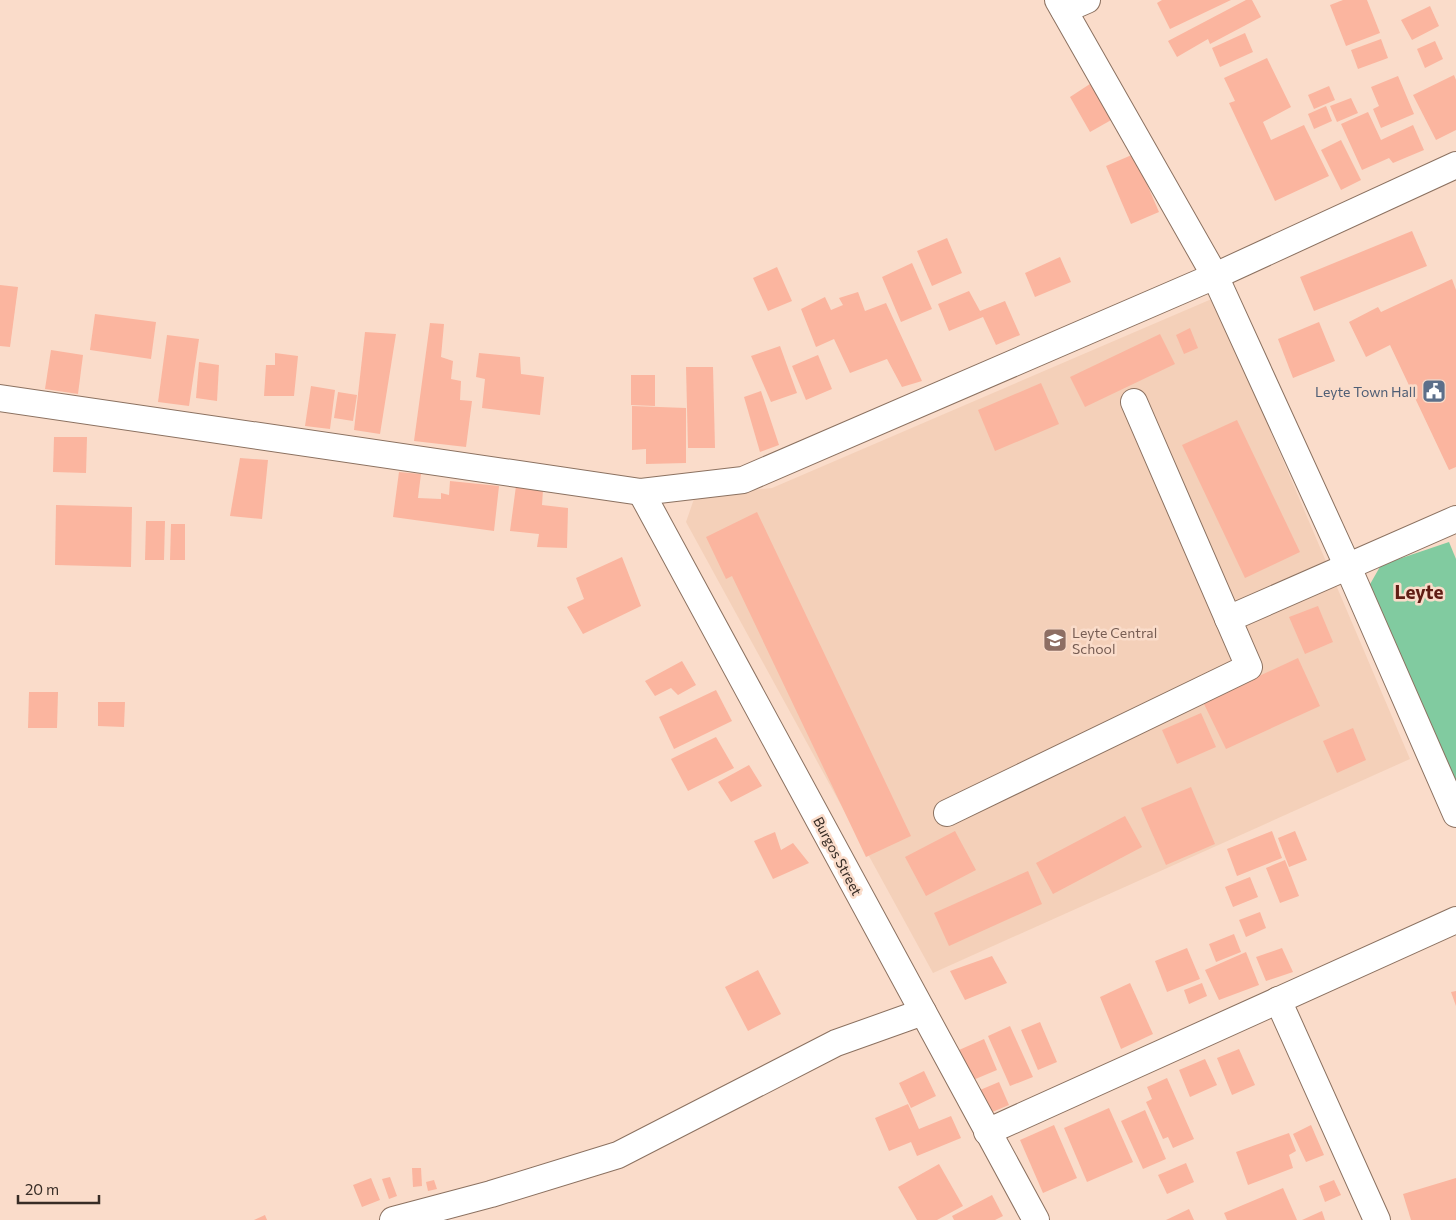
<svg xmlns="http://www.w3.org/2000/svg" width="1456" height="1220" font-family="Commissioner,sans-serif">
	<style>
		.built { fill: #f4d0b9 }
		.green { fill: #81cba0 }
		.building { fill: #fbb59f }
		.lines { fill: none; stroke-linecap: round; stroke-linejoin: round }
		.minor-casing { stroke: #8b7160; stroke-width: 28 }
		.minor { stroke: #fff; stroke-width: 26 }
		.labels { text-anchor: middle; dominant-baseline: central; stroke-width: 5; stroke-linejoin: round; paint-order: stroke }
		.service-label { font-size: 14px; fill: #4e5e75; stroke: #fadcca; text-anchor: end }
		.education-label { font-size: 14px; fill: #785e54; stroke: #fadcca; text-anchor: start }
		.street-label { font-size: 14px; fill: #372c25; stroke: #fadcca }
		.district-label { font-size: 19px; font-weight: bold; fill: #601d14; stroke: #fadcca }
	</style>
	<rect width="100%" height="100%" fill="#fadcca"/>
	<!-- built -->
	<polygon class="built" points="1214,298 1410,759 933,973 686,522 695,496 772,488"/>
	<!-- green -->
	<polygon class="green" points="1449,542 1456,559 1456,784 1369,586 1381,565"/>
	<!-- building -->
	<g class="building">
		<polygon points="1162,0 1231,0 1170,29 1157,3"/>
		<polygon points="1246,0 1252,0 1261,17 1210,44 1208,39 1177,57 1168,41"/>
		<polygon points="1343,0 1367,0 1380,33 1346,46 1330,5"/>
		<polygon points="1430,6 1439,26 1412,40 1401,20"/>
		<polygon points="1245,33 1253,52 1220,67 1212,48"/>
		<polygon points="1381,39 1388,58 1358,69 1351,50"/>
		<polygon points="1435,41 1443,59 1425,68 1417,49"/>
		<polygon points="1267,58 1291,107 1263,122 1271,140 1304,125 1329,176 1275,201 1229,103 1235,101 1224,78"/>
		<polygon points="1454,75 1456,80 1456,130 1436,140 1413,95"/>
		<polygon points="1398,76 1414,114 1381,128 1373,109 1379,106 1371,87"/>
		<polygon points="1093,82 1113,119 1090,132 1070,97"/>
		<polygon points="1329,86 1335,100 1314,109 1308,95"/>
		<polygon points="1351,98 1358,113 1337,122 1330,106"/>
		<polygon points="1326,106 1332,121 1314,129 1308,114"/>
		<polygon points="1368,112 1381,140 1413,125 1424,150 1393,163 1389,158 1362,170 1341,124"/>
		<polygon points="1341,140 1361,180 1341,190 1321,150"/>
		<polygon points="1134,154 1159,212 1131,224 1106,166"/>
		<polygon points="1412,231 1427,266 1314,311 1300,277"/>
		<polygon points="947,238 962,273 932,286 917,251"/>
		<polygon points="1060,257 1071,282 1035,297 1025,273"/>
		<polygon points="912,263 932,309 901,322 882,277"/>
		<polygon points="777,267 792,301 768,311 753,278"/>
		<polygon points="1452,279 1456,290 1456,467 1449,470 1390,345 1366,357 1349,322 1378,307 1381,312"/>
		<polygon points="0,285 18,287 10,347 0,346"/>
		<polygon points="969,291 980,311 1005,301 1020,335 996,345 983,317 949,331 938,304"/>
		<polygon points="858,292 865,311 886,303 922,381 902,387 887,359 850,373 834,339 816,347 801,309 825,297 831,310 843,305 839,298"/>
		<polygon points="95,314 156,322 151,359 90,350"/>
		<polygon points="1319,322 1335,361 1293,378 1278,339"/>
		<polygon points="430,323 444,324 441,357 453,361 451,379 461,381 460,400 472,401 466,447 414,441"/>
		<polygon points="1190,328 1198,348 1184,354 1176,335"/>
		<polygon points="365,332 396,334 380,434 354,430"/>
		<polygon points="1160,334 1175,364 1085,407 1070,377"/>
		<polygon points="167,335 199,339 189,406 158,402"/>
		<polygon points="780,346 797,393 771,402 751,356"/>
		<polygon points="51,350 83,355 78,394 45,389"/>
		<polygon points="275,353 298,356 294,396 264,396 266,365 275,365"/>
		<polygon points="479,353 520,357 521,374 544,377 540,415 482,408 485,379 476,377"/>
		<polygon points="818,355 832,389 806,400 792,366"/>
		<polygon points="199,362 219,365 217,401 196,398"/>
		<polygon points="686,367 713,367 715,448 688,448"/>
		<polygon points="631,375 655,375 655,406 631,405"/>
		<polygon points="1041,383 1059,424 995,451 978,410"/>
		<polygon points="311,386 335,390 330,429 305,426"/>
		<polygon points="761,391 779,445 760,452 744,397"/>
		<polygon points="338,392 357,395 353,421 334,418"/>
		<polygon points="632,406 686,408 686,463 646,464 646,449 632,450"/>
		<polygon points="1237,420 1300,552 1245,578 1182,445"/>
		<polygon points="54,437 87,437 86,473 53,472"/>
		<polygon points="240,458 268,460 262,519 230,516"/>
		<polygon points="399,472 421,474 418,498 441,499 441,493 449,495 450,481 499,486 494,531 393,517"/>
		<polygon points="516,486 543,490 542,505 568,508 567,548 537,547 539,534 510,531"/>
		<polygon points="56,505 132,507 131,567 55,565"/>
		<polygon points="757,512 911,836 866,857 732,576 726,579 706,537"/>
		<polygon points="146,521 165,521 164,560 145,560"/>
		<polygon points="171,524 185,524 185,560 170,560"/>
		<polygon points="622,557 641,606 583,634 567,607 584,599 576,578"/>
		<polygon points="1318,606 1333,642 1305,654 1289,617"/>
		<polygon points="1298,658 1320,706 1226,749 1203,702"/>
		<polygon points="682,661 696,685 678,695 671,688 655,696 645,681"/>
		<polygon points="716,690 732,721 674,749 659,717"/>
		<polygon points="29,692 58,692 57,728 28,728"/>
		<polygon points="98,702 125,702 124,727 98,726"/>
		<polygon points="1201,713 1216,747 1177,764 1162,730"/>
		<polygon points="1353,728 1366,760 1337,773 1323,741"/>
		<polygon points="716,737 734,768 688,791 671,759"/>
		<polygon points="749,765 762,786 731,802 718,782"/>
		<polygon points="1191,787 1215,844 1166,865 1141,808"/>
		<polygon points="1125,816 1142,847 1053,894 1036,863"/>
		<polygon points="955,831 976,870 926,896 905,857"/>
		<polygon points="1272,831 1282,858 1237,876 1227,849"/>
		<polygon points="1295,831 1307,860 1289,867 1278,838"/>
		<polygon points="775,832 781,850 793,843 809,863 773,879 754,841"/>
		<polygon points="1285,860 1299,896 1280,903 1266,868"/>
		<polygon points="1028,871 1042,904 949,946 934,913"/>
		<polygon points="1250,877 1258,897 1233,907 1225,887"/>
		<polygon points="1260,912 1266,928 1246,937 1239,920"/>
		<polygon points="1234,934 1241,952 1216,962 1209,944"/>
		<polygon points="1187,948 1200,979 1167,992 1155,961"/>
		<polygon points="1282,948 1293,972 1266,981 1256,957"/>
		<polygon points="1246,952 1259,985 1219,1000 1205,970"/>
		<polygon points="992,956 1007,983 965,1000 950,971"/>
		<polygon points="758,970 781,1014 748,1031 725,987"/>
		<polygon points="1130,983 1153,1034 1121,1049 1100,997"/>
		<polygon points="1202,983 1207,996 1189,1004 1184,990"/>
		<polygon points="1456,991 1456,1006 1451,992"/>
		<polygon points="1040,1022 1057,1062 1038,1070 1021,1030"/>
		<polygon points="1010,1026 1033,1077 1010,1086 988,1036"/>
		<polygon points="984,1039 997,1070 973,1080 959,1050"/>
		<polygon points="1239,1049 1255,1085 1232,1095 1217,1058"/>
		<polygon points="1205,1059 1217,1085 1190,1097 1179,1070"/>
		<polygon points="924,1071 936,1096 911,1108 899,1083"/>
		<polygon points="1167,1078 1194,1139 1173,1148 1168,1137 1163,1139 1146,1102 1152,1099 1147,1087"/>
		<polygon points="999,1082 1009,1105 990,1113 980,1090"/>
		<polygon points="908,1104 919,1129 951,1116 961,1138 917,1156 911,1142 889,1151 875,1118"/>
		<polygon points="1109,1108 1133,1162 1087,1182 1064,1128"/>
		<polygon points="1145,1110 1166,1159 1143,1169 1121,1121"/>
		<polygon points="1054,1125 1077,1178 1043,1193 1020,1140"/>
		<polygon points="1311,1125 1324,1155 1306,1162 1293,1134"/>
		<polygon points="1289,1133 1296,1151 1289,1155 1293,1168 1248,1185 1236,1152"/>
		<polygon points="1186,1163 1194,1182 1167,1194 1158,1175"/>
		<polygon points="939,1164 963,1206 937,1220 917,1220 898,1187"/>
		<polygon points="412,1168 421,1168 422,1186 413,1187"/>
		<polygon points="390,1177 397,1196 389,1199 382,1179"/>
		<polygon points="371,1178 380,1200 362,1207 353,1185"/>
		<polygon points="1456,1178 1456,1220 1411,1220 1403,1194"/>
		<polygon points="434,1180 437,1189 428,1191 426,1182"/>
		<polygon points="1334,1180 1341,1195 1325,1202 1319,1186"/>
		<polygon points="1283,1188 1297,1220 1227,1220 1224,1213"/>
		<polygon points="992,1195 1003,1216 995,1220 954,1220 952,1216"/>
		<polygon points="1189,1209 1194,1220 1166,1220"/>
		<polygon points="1322,1211 1325,1220 1302,1220"/>
		<polygon points="265,1215 267,1220 254,1220"/>
	</g>
	<g class="lines">
		<!-- minor casing -->
		<g class="minor-casing">
			<g id="minor">
				<polyline points="1058,0 1215,276 1347,565 1456,814"/>
				<polyline points="1064,10 1087,0"/>
				<polyline points="0,398 641,492 743,480 1215,276 1456,165"/>
				<polyline points="641,492 1036,1220"/>
				<polyline points="1228,619 1456,519"/>
				<polyline points="947,813 1249,667 1134,402"/>
				<polyline points="1278,1000 1377,1220"/>
				<polyline points="987,1132 1456,920"/>
				<polyline points="393,1220 491,1194 618,1155 836,1043 923,1012"/>
			</g>
		</g>
		<!-- minor -->
		<use href="#minor" class="minor"/>
	</g>
	<!-- icons -->
	<defs>
		<g id="civic-square" transform="scale(1.25)"><rect x="-9" y="-9" width="18" height="18" rx="4" fill="#5c6f8a" stroke="#fadcca"/><path d="M-.6-6.5H3V-4.5H.6V-3L4-1V1h2V6H-6V1h2V-1L-.6-3ZM-1.2 2.5V6h2.4V2.5Z" fill="#fff"/></g>
		<g id="school-square" transform="scale(1.25)"><rect x="-9" y="-9" width="18" height="18" rx="4" fill="#8d6e63" stroke="#fadcca"/><path d="M0-5L7-2L0 1L-7-2ZM-4 1L0 2.5L4 1V4Q0 6-4 4Z" fill="#fff"/></g>
	</defs>
	<g fill-rule="evenodd">
		<use href="#civic-square" x="1434" y="391"/>
		<use href="#school-square" x="1055" y="640"/>
	</g>
	<g class="labels">
		<!-- service labels -->
		<g class="service-label">
			<text x="1416" y="391">Leyte Town Hall</text>
		</g>
		<!-- education labels -->
		<g class="education-label">
			<text x="1072" y="632">Leyte Central<tspan x="1072" dy="16">School</tspan></text>
		</g>
		<!-- street labels -->
		<g class="street-label">
			<text transform="translate(838 856) rotate(62)">Burgos Street</text>
		</g>
		<!-- district labels -->
		<g class="district-label">
			<text x="1419" y="591">Leyte</text>
		</g>
	</g>
	<!-- scale -->
	<path d="M18 1195v8h81v-8" fill="none" stroke="#372c25" stroke-width="2.5"/>
	<text x="25" y="1195" font-size="15" fill="#372c25" stroke="#fadcca" stroke-width="4" paint-order="stroke">20 m</text>
</svg>
